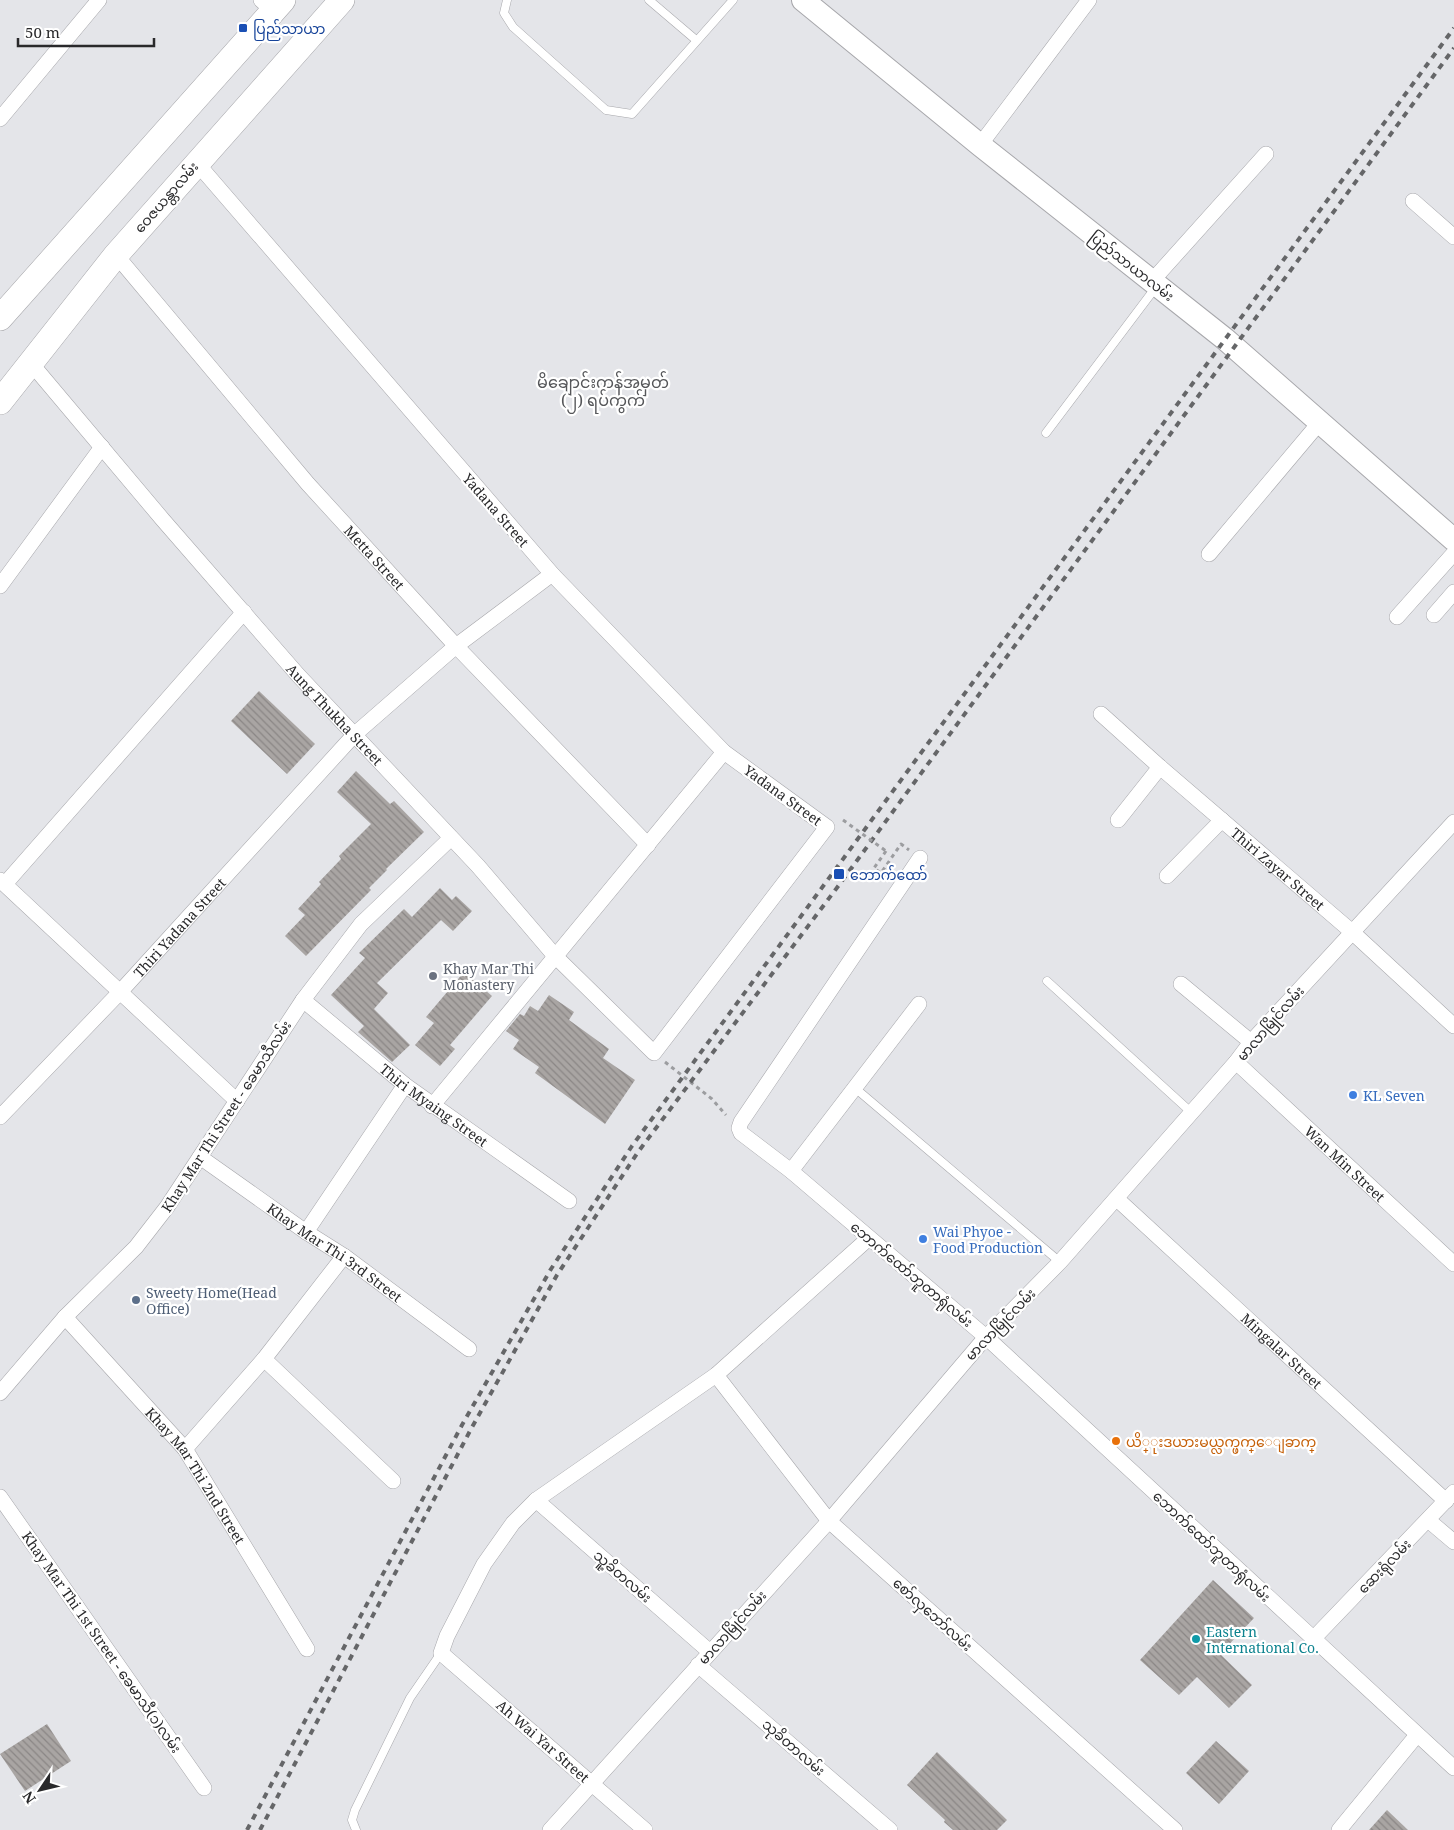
<svg xmlns="http://www.w3.org/2000/svg" width="1454" height="1830" font-family="'Noto Serif','Noto Sans Myanmar',serif">
	<style>
		.building { fill: url(#building-back-hatch) }
		.lines { fill: none; stroke-linecap: round; stroke-linejoin: round }
		.lane-casing { stroke: #a7a7ab; stroke-width: 9 }
		.street-casing { stroke: #a7a7ab; stroke-width: 16 }
		.secondary-casing { stroke: #a7a7ab; stroke-width: 24 }
		.primary-casing { stroke: #a7a7ab; stroke-width: 26 }
		.path { stroke: #9c9da0; stroke-width: 3; stroke-dasharray: 4 4; stroke-linecap: butt }
		.lane { stroke: #fff; stroke-width: 8 }
		.street { stroke: #fff; stroke-width: 15 }
		.secondary { stroke: #fff; stroke-width: 22 }
		.primary { stroke: #fff; stroke-width: 25 }
		.rail { stroke: #656668; stroke-width: 4; stroke-dasharray: 6 6; stroke-linecap: butt }
		.path-bridge { stroke: #9c9da0; stroke-width: 3; stroke-dasharray: 4 4; stroke-linecap: butt }
		.transit-dot { fill: #1a4fb4; stroke: #fff; stroke-width: 2 }
		.worship-dot { fill: #6b7280; stroke: #fff; stroke-width: 2 }
		.shop-dot { fill: #3f7fe0; stroke: #fff; stroke-width: 2 }
		.service-dot { fill: #5c6f8a; stroke: #fff; stroke-width: 2 }
		.food-dot { fill: #e8710a; stroke: #fff; stroke-width: 2 }
		.culture-dot { fill: #0f9aa8; stroke: #fff; stroke-width: 2 }
		.labels { text-anchor: middle; dominant-baseline: central; stroke-width: 4.5; stroke-linejoin: round; paint-order: stroke }
		.transit-label { font-size: 14px; fill: #164399; stroke: #fff; text-anchor: start }
		.street-label { font-size: 14px; fill: #29292b; stroke: #fff }
		.worship-label { font-size: 14px; fill: #5b616d; stroke: #fff; text-anchor: start }
		.shop-label { font-size: 14px; fill: #366cbe; stroke: #fff; text-anchor: start }
		.service-label { font-size: 14px; fill: #4e5e75; stroke: #fff; text-anchor: start }
		.food-label { font-size: 14px; fill: #c56008; stroke: #fff; text-anchor: start }
		.culture-label { font-size: 14px; fill: #0d838f; stroke: #fff; text-anchor: start }
		.quarter-label { font-size: 16px; fill: #56575a; stroke: #fff }
	</style>
	<defs>
		<pattern id="building-back-hatch" width="6" height="6" patternUnits="userSpaceOnUse" patternTransform="scale(1.25)"><rect width="6" height="6" fill="#a9a5a3"/><path d="M-1 5l2 2M0 0l6 6M5-1l2 2" fill="none" stroke="#8a8685"/></pattern>
	</defs>
	<rect width="100%" height="100%" fill="#e4e5e9"/>
	<!-- building -->
	<g class="building">
		<polygon points="259,691 315,744 287,774 231,721"/>
		<polygon points="356,771 390,804 394,801 424,832 386,869 387,870 369,888 371,890 306,956 285,936 305,915 298,909 321,884 319,882 341,859 339,856 371,824 337,792"/>
		<polygon points="440,888 452,900 456,896 472,911 453,931 441,920 377,983 388,993 374,1009 410,1045 392,1062 358,1032 364,1026 331,995 365,958 359,953 404,909 412,917"/>
		<polygon points="464,972 492,996 450,1045 455,1049 440,1066 415,1045 434,1023 426,1017"/>
		<polygon points="549,995 574,1012 569,1020 609,1049 603,1058 635,1080 605,1124 535,1073 539,1067 513,1049 519,1040 506,1031 520,1014 524,1016 530,1006 538,1011"/>
		<polygon points="1213,1580 1254,1618 1220,1654 1252,1685 1229,1708 1197,1677 1179,1695 1140,1660"/>
		<polygon points="47,1724 71,1761 25,1791 0,1754"/>
		<polygon points="1216,1741 1249,1771 1219,1804 1186,1773"/>
		<polygon points="937,1752 1007,1820 997,1830 953,1830 944,1822 945,1820 907,1785"/>
		<polygon points="1387,1810 1408,1830 1369,1830"/>
	</g>
	<g class="lines">
		<!-- lane casing -->
		<g class="lane-casing">
			<g id="lane">
				<polyline points="507,0 504,13 513,27 606,110 632,114 733,0"/>
				<polyline points="649,0 696,40"/>
				<polyline points="1046,433 1156,287"/>
				<polyline points="1047,981 1192,1113"/>
				<polyline points="855,1088 1060,1262"/>
				<polyline points="356,1830 352,1820 355,1810 410,1698 441,1653"/>
			</g>
		</g>
		<!-- street casing -->
		<g class="street-casing">
			<g id="street">
				<polyline points="261,0 273,11"/>
				<polyline points="0,119 99,0"/>
				<polyline points="980,145 1089,0"/>
				<polyline points="1413,201 1454,237"/>
				<path id="s1" d="M116,255L308,484L456,646L648,845"/>
				<polyline points="1152,281 1266,154"/>
				<path id="s2" d="M30,362L163,520L298,675L478,866L555,956L654,1053L827,827L724,752L552,574L196,162"/>
				<polyline points="1209,554 1320,422"/>
				<polyline points="0,586 102,447"/>
				<polyline points="1434,615 1454,592"/>
				<polyline points="1397,617 1454,553"/>
				<path id="s3" d="M1101,714L1160,767L1351,931L1454,1026"/>
				<polyline points="1118,820 1160,767"/>
				<polyline points="920,858 741,1122 739,1128 741,1133 791,1171 986,1337 1454,1768"/>
				<polyline points="1167,876 1222,820"/>
				<polyline points="0,880 237,1101"/>
				<polyline points="5,884 244,612"/>
				<polyline points="1181,984 1251,1042"/>
				<path id="s4" d="M303,1000L405,1085L569,1201"/>
				<path id="s5" d="M1236,1062L1454,1264"/>
				<polyline points="432,1106 724,752"/>
				<path id="s6" d="M0,1117L121,991L355,734L456,646L552,574"/>
				<path id="s7" d="M200,1157L306,1232L344,1256L469,1349"/>
				<polyline points="791,1171 919,1004"/>
				<path id="s8" d="M1117,1199L1446,1501"/>
				<polyline points="306,1232 405,1085"/>
				<path id="s9" d="M65,1317L185,1449L307,1649"/>
				<polyline points="264,1359 393,1481"/>
				<polyline points="716,1375 829,1521 1175,1830"/>
				<polyline points="0,1393 65,1317 136,1247 167,1207 303,1000 361,924 451,838"/>
				<polyline points="185,1449 264,1359 344,1256"/>
				<polyline points="0,1497 204,1788"/>
				<polyline points="536,1500 710,1652"/>
				<polyline points="1428,1520 1454,1542"/>
				<polyline points="1313,1639 1454,1492"/>
				<polyline points="698,1665 890,1830"/>
				<polyline points="550,1830 829,1521 986,1337 1060,1262 1236,1062 1251,1042 1454,822"/>
				<polyline points="645,1830 441,1653 447,1636 484,1564 513,1523 536,1500 716,1375 869,1238"/>
				<polyline points="1339,1830 1417,1735"/>
			</g>
		</g>
		<!-- secondary casing -->
		<g class="secondary-casing">
			<polyline id="secondary" points="803,0 980,145 1225,339 1454,540"/>
		</g>
		<!-- primary casing -->
		<g class="primary-casing">
			<g id="primary">
				<polyline points="0,318 283,0"/>
				<polyline points="0,402 116,255 342,0"/>
			</g>
		</g>
		<!-- path -->
		<g class="path">
			<polyline points="886,851 874,868 881,873 901,844 909,850"/>
			<polyline points="665,1062 712,1099 726,1115"/>
		</g>
		<!-- lane -->
		<use href="#lane" class="lane"/>
		<!-- street -->
		<use href="#street" class="street"/>
		<!-- secondary -->
		<use href="#secondary" class="secondary"/>
		<!-- primary -->
		<use href="#primary" class="primary"/>
		<!-- rail -->
		<g class="rail">
			<polyline points="247,1830 462,1425 551,1269 632,1146 1454,28"/>
			<polyline points="260,1830 471,1429 557,1275 638,1152 839,885 1454,48"/>
		</g>
		<!-- path-bridge -->
		<polyline class="path-bridge" points="843,820 886,851"/>
	</g>
	<!-- markers -->
	<g class="transit-dot">
		<rect x="238" y="23" width="10" height="10" rx="2.5"/>
		<rect x="833" y="868" width="12" height="12" rx="2.5"/>
	</g>
	<circle class="worship-dot" cx="433" cy="976" r="5"/>
	<g class="shop-dot">
		<circle cx="1353" cy="1095" r="5"/>
		<circle cx="923" cy="1239" r="5"/>
	</g>
	<circle class="service-dot" cx="136" cy="1300" r="5"/>
	<circle class="food-dot" cx="1116" cy="1441" r="5"/>
	<circle class="culture-dot" cx="1196" cy="1639" r="5"/>
	<g class="labels">
		<!-- transit labels -->
		<g class="transit-label">
			<text x="253" y="28">ပြည်သာယာ</text>
			<text x="850" y="874">ဘောက်ထော်</text>
		</g>
		<!-- street labels -->
		<g class="street-label">
			<text transform="translate(166 197) rotate(-49)">ဝေဇယန္တာလမ်း</text>
			<text transform="translate(1132 266) rotate(38)">ပြည်သာယာလမ်း</text>
			<text transform="translate(496 510) rotate(49)">Yadana Street</text>
			<text stroke="none"><textPath href="#s1" startOffset="398">Metta Street</textPath></text>
			<text stroke="none"><textPath href="#s2" startOffset="466">Aung Thukha Street</textPath></text>
			<text transform="translate(783 795) rotate(36)">Yadana Street</text>
			<text stroke="none"><textPath href="#s3" startOffset="235">Thiri Zayar Street</textPath></text>
			<text stroke="none"><textPath href="#s6" startOffset="261">Thiri Yadana Street</textPath></text>
			<text transform="translate(1270 1023) rotate(-49)">မာလာမြိုင်လမ်း</text>
			<text stroke="none"><textPath href="#s4" startOffset="168">Thiri Myaing Street</textPath></text>
			<text transform="translate(226 1116) rotate(-57)">Khay Mar Thi Street - ခေမာသီလမ်း</text>
			<text stroke="none"><textPath href="#s5" startOffset="149">Wan Min Street</textPath></text>
			<text stroke="none"><textPath href="#s7" startOffset="165">Khay Mar Thi 3rd Street</textPath></text>
			<text transform="translate(912 1274) rotate(40)">ဘောက်ထော်ဘူတာရုံလမ်း</text>
			<text transform="translate(1000 1324) rotate(-46)">မာလာမြိုင်လမ်း</text>
			<text stroke="none"><textPath href="#s8" startOffset="224">Mingalar Street</textPath></text>
			<text stroke="none"><textPath href="#s9" startOffset="206">Khay Mar Thi 2nd Street</textPath></text>
			<text transform="translate(1212 1546) rotate(43)">ဘောက်ထော်ဘူတာရုံလမ်း</text>
			<text transform="translate(1384 1566) rotate(-46)">ဆေးရုံလမ်း</text>
			<text transform="translate(623 1576) rotate(41)">သူ့ခိတလမ်း</text>
			<text transform="translate(933 1614) rotate(42)">စော်လှဘော်လမ်း</text>
			<text transform="translate(732 1627) rotate(-48)">မာလာမြိုင်လမ်း</text>
			<text transform="translate(102 1642) rotate(55)">Khay Mar Thi 1st Street - ခေမာသီ(၁)လမ်း</text>
			<text transform="translate(543 1741) rotate(41)">Ah Wai Yar Street</text>
			<text transform="translate(794 1747) rotate(41)">သုခိတာလမ်း</text>
		</g>
		<!-- worship labels -->
		<g class="worship-label">
			<text x="443" y="968">Khay Mar Thi<tspan x="443" dy="16">Monastery</tspan></text>
		</g>
		<!-- shop labels -->
		<g class="shop-label">
			<text x="1363" y="1095">KL Seven</text>
			<text x="933" y="1231">Wai Phyoe -<tspan x="933" dy="16">Food Production</tspan></text>
		</g>
		<!-- service labels -->
		<g class="service-label">
			<text x="146" y="1292">Sweety Home(Head<tspan x="146" dy="16">Office)</tspan></text>
		</g>
		<!-- food labels -->
		<g class="food-label">
			<text x="1126" y="1441">ယိ္ုးဒယားမယ္လက္ဖက္ေျခာက္</text>
		</g>
		<!-- culture labels -->
		<g class="culture-label">
			<text x="1206" y="1631">Eastern<tspan x="1206" dy="16">International Co.</tspan></text>
		</g>
		<!-- quarter labels -->
		<g class="quarter-label">
			<text x="603" y="382">မိချောင်းကန်အမှတ်<tspan x="603" dy="18">(၂) ရပ်ကွက်</tspan></text>
		</g>
	</g>
	<!-- north arrow -->
	<g transform="translate(40 1790) rotate(235)" stroke="#ffffff" stroke-width="4" paint-order="stroke">
	<path d="M0-4L9 19L0 12L-9 19Z" fill="#29292b"/>
	<text y="-8" font-size="14" font-weight="bold" text-anchor="middle" fill="#29292b">N</text>
	</g>
	<!-- scale -->
	<path d="M18 38v8h136v-8" fill="none" stroke="#29292b" stroke-width="2.5"/>
	<text x="25" y="38" font-size="15" fill="#29292b" stroke="#ffffff" stroke-width="4" paint-order="stroke">50 m</text>
</svg>
